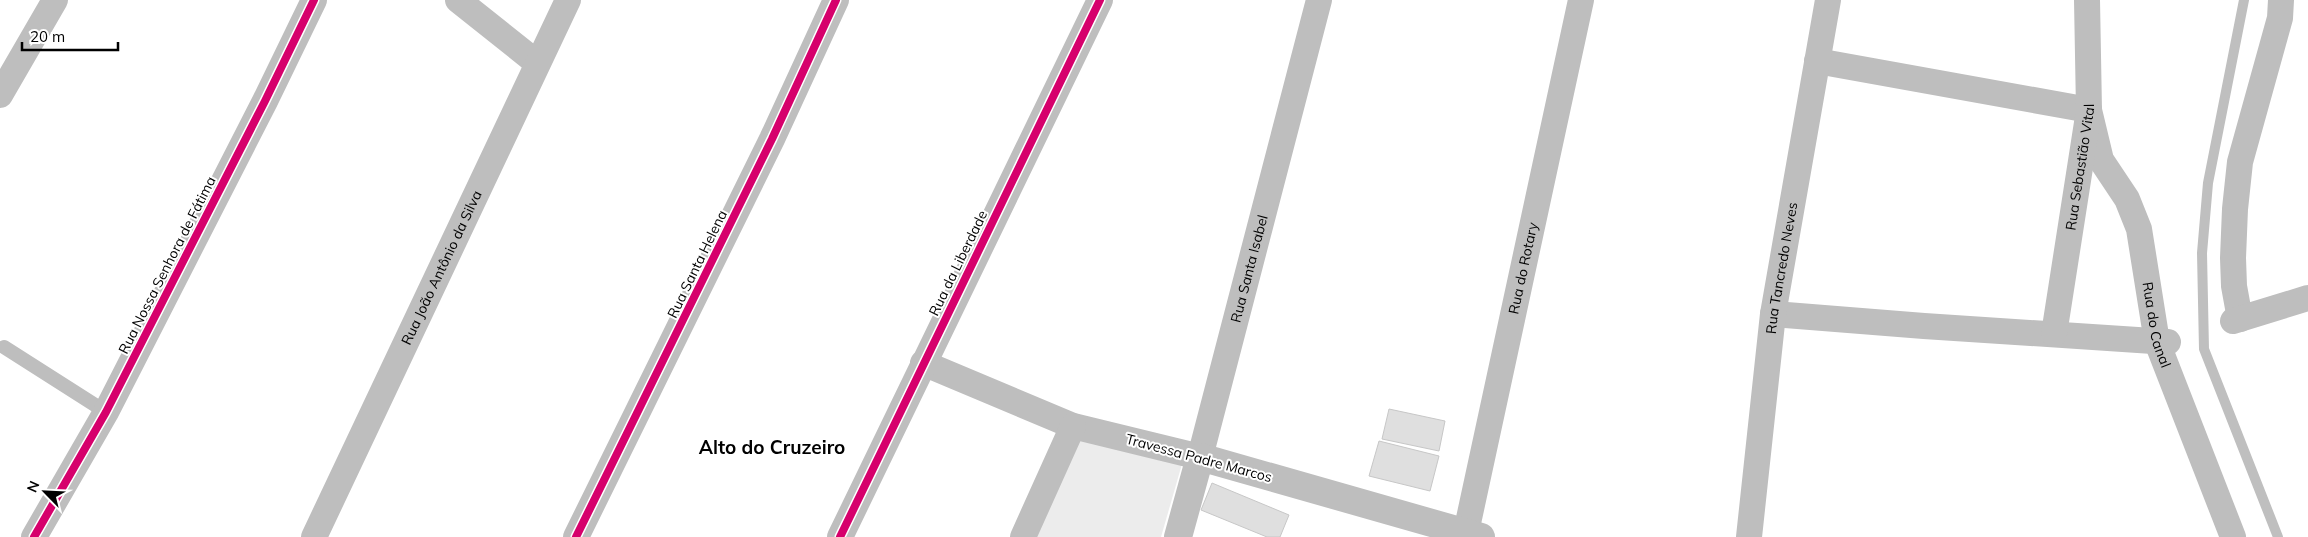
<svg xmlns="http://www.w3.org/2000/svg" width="2308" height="537" font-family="Mulish,sans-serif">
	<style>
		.green { fill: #ececec }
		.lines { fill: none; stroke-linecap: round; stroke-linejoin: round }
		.stream { stroke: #bfbfbf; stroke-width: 10 }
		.building { fill: #dfdfdf; stroke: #c7c7c7 }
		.service { stroke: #bebebe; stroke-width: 14 }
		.minor { stroke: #bebebe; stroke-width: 26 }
		.tertiary { stroke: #bebebe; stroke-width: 28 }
		.cycleway-casing { stroke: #fff; stroke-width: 11 }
		.cycleway { stroke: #d6006c; stroke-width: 8 }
		.labels { text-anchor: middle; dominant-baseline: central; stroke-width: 4; stroke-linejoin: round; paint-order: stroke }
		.street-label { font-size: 14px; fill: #000; stroke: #fff }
		.district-label { font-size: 19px; font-weight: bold; fill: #000; stroke: #fff }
	</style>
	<rect width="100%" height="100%" fill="#fff"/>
	<!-- green -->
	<polygon class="green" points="1075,435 1182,464 1161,537 1032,537"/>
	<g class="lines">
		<!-- stream -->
		<polyline class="stream" points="2244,0 2208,183 2202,253 2204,349 2278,537"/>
	</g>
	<!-- building -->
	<g class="building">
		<polygon points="1389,409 1445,421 1439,451 1382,439"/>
		<polygon points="1379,441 1439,456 1430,491 1369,476"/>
		<polygon points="1212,483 1289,515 1280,537 1267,537 1201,510"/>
	</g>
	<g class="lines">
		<!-- service -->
		<polyline class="service" points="4,347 106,412"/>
		<!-- minor -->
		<g class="minor">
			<polyline points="458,0 537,63"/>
			<polyline points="1817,61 2089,110"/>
			<polyline points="0,95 55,0"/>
			<path id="s1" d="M2089,110L2101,160L2127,199L2139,229L2157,342L2233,537"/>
			<polyline points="1773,314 1924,326 2168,342"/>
			<polyline points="2240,319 2234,286 2233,258 2235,209 2240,162 2280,18 2281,0"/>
			<polyline points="2233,321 2308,298"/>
			<path id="s2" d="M2054,334L2089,110L2087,0"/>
			<path id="s3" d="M923,363L1073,426L1200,457L1319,0"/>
			<polyline points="34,537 106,412 265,101 314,0"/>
			<path id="s4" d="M314,537L568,0"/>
			<polyline points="576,537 772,139 836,0"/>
			<polyline points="840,537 1100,0"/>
			<polyline points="1023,537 1073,426"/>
			<path id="s5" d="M1465,537L1581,0"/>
			<path id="s6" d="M1749,537L1773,314L1828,0"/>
		</g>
		<!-- tertiary -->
		<polyline class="tertiary" points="1178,537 1200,457 1481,537"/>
		<!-- cycleway casing -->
		<g class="cycleway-casing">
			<g id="cycleway">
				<polyline points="34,537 106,412 265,101 314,0"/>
				<polyline points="576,537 772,139 836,0"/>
				<polyline points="840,537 1100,0"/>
			</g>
		</g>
		<!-- cycleway -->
		<use href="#cycleway" class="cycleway"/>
	</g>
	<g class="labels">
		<!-- street labels -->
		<g class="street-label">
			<text stroke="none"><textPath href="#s2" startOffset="169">Rua Sebastião Vital</textPath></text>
			<text transform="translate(958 263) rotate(-64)">Rua da Liberdade</text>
			<text transform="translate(697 264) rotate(-64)">Rua Santa Helena</text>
			<text transform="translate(167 265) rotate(-63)">Rua Nossa Senhora de Fátima</text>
			<text stroke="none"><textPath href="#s4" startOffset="298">Rua João Antônio da Silva</textPath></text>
			<text stroke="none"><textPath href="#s6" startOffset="271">Rua Tancredo Neves</textPath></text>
			<text stroke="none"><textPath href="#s3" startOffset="488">Rua Santa Isabel</textPath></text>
			<text stroke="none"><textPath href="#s5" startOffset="275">Rua do Rotary</textPath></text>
			<text stroke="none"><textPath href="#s1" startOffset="228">Rua do Canal</textPath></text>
			<text transform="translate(1199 458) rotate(15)">Travessa Padre Marcos</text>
		</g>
		<!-- district labels -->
		<g class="district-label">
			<text x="772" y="447">Alto do Cruzeiro</text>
		</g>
	</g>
	<!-- north arrow -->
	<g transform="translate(45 492) rotate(294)" stroke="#ffffff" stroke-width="4" paint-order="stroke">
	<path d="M0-4L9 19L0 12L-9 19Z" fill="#000000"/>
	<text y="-8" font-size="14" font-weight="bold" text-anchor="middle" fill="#000000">N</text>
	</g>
	<!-- scale -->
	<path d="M22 42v8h96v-8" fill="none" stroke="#000000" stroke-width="2.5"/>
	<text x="30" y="42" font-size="15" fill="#000000" stroke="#ffffff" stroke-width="4" paint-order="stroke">20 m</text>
</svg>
